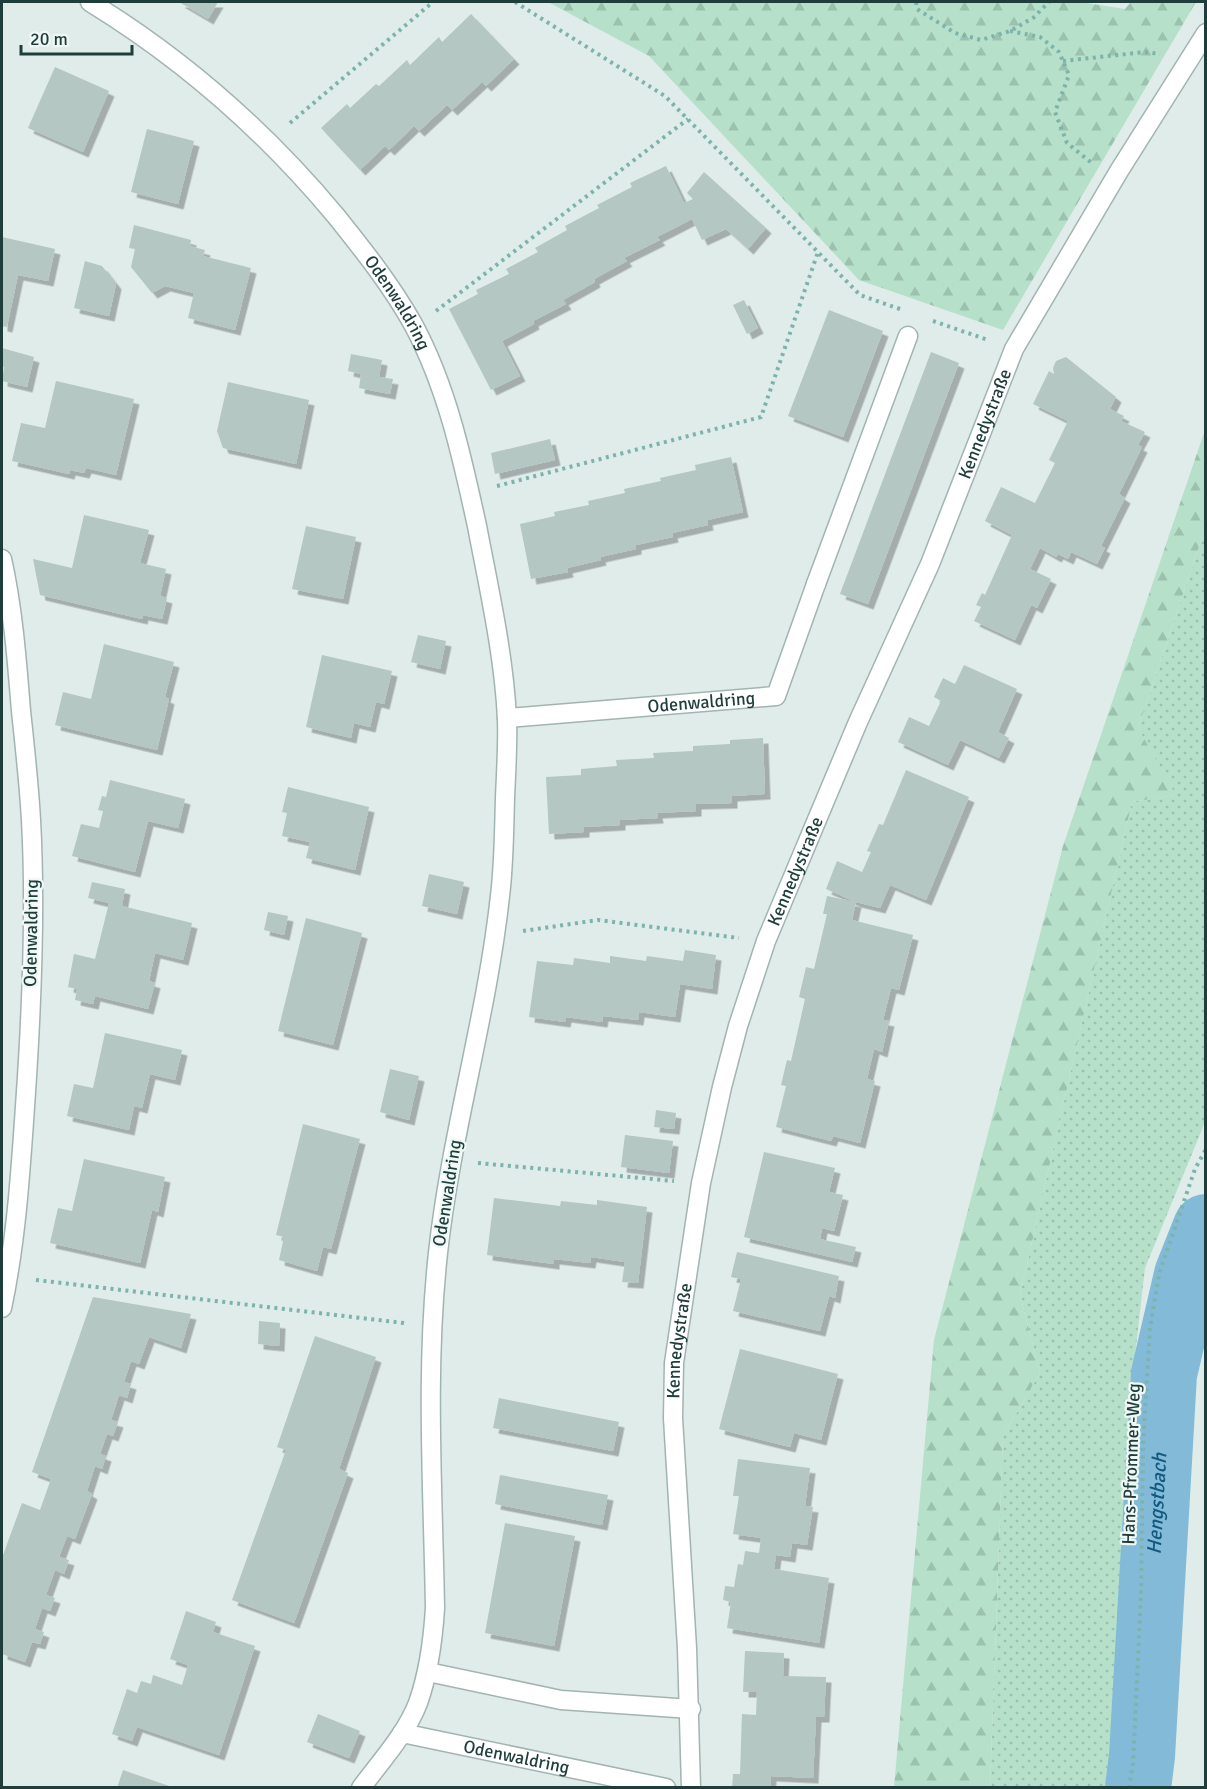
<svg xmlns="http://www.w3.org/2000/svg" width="1207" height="1789" font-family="Signika,sans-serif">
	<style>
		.grass { fill: url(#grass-dots) }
		.forest { fill: url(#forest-firs) }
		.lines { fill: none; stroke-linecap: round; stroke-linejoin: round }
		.river { stroke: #82bad7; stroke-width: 66 }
		.building { fill: #b4c7c2; filter: url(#shadow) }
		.lane-casing { stroke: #a2b4b1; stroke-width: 21 }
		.street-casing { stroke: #a2b4b1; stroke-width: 21 }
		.path { stroke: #7db3ac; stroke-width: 4; stroke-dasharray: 3 4.5; stroke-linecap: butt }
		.lane { stroke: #fff; stroke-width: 18 }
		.street { stroke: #fff; stroke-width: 18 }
		.labels { text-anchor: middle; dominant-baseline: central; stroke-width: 4.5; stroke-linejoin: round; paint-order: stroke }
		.street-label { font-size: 18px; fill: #1f3e3b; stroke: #f0f8f6 }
		.water-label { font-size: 20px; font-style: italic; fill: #13597f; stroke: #f0f8f6 }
	</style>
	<defs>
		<pattern id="grass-dots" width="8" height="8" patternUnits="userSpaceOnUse" patternTransform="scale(1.5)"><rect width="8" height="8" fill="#b6e0c9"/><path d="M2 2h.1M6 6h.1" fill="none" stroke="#9cc1ae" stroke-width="1.8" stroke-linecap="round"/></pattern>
		<pattern id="forest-firs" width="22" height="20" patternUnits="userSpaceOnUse" patternTransform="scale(1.5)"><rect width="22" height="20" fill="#b6e0c9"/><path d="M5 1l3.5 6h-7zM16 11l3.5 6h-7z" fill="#9cc1ae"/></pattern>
		<filter id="shadow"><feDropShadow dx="5.5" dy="5.5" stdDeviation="0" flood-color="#0004"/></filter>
	</defs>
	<rect width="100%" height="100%" fill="#dfece9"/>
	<!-- grass -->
	<polygon class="grass" points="1205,528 1205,1122 1145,1268 1131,1391 1131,1598 1113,1787 990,1788 1003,1436 1040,1373 1020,1295 1132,802 1175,795 1138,728"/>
	<!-- forest -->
	<g class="forest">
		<polygon points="548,2 1080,2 1125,9 1131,2 1196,2 1003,330 859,280 649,56"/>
		<polygon points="1205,430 1205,528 1138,728 1176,795 1132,802 1020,1295 1040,1373 1003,1436 990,1787 894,1787 934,1340 1063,846"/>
	</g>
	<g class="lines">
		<!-- river -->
		<path class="river" id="s1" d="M1138,1788L1142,1756L1164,1374L1187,1275L1206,1227"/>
	</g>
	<!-- building -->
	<g class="building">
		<polygon points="179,2 218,2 208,19"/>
		<polygon points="471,14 514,59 486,86 482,82 452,110 447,105 419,131 414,126 389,150 385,146 360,170 321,128 347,104 350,108 376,84 379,86 407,60 410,65 439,37 442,42"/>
		<polygon points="55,67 109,91 83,152 28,128"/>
		<polygon points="147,129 194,141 178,204 131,192"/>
		<polygon points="666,166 684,203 693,199 687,193 704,172 766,228 748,249 726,229 702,240 692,219 657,237 660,240 624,258 627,261 594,279 595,282 563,300 566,304 533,321 534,324 502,341 520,376 491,390 449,309 478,294 476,290 509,274 506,269 538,252 535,248 567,230 565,226 599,208 597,205 632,187 630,183"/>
		<polygon points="134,225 191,240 190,246 205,250 203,256 251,268 235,330 188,318 194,293 165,286 152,293 131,267 135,249 129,248"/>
		<polygon points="2,237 55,249 48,281 18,275 7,327 2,326"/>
		<polygon points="85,261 102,266 116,284 109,316 74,308"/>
		<polygon points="744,300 758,328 747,334 733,305"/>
		<polygon points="829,310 883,331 843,437 788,416"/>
		<polygon points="2,348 34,357 27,387 2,381 4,367 2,367"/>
		<polygon points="931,352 959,363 868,604 840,594"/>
		<polygon points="351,354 382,360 379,377 393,379 390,394 359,388 361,374 348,371"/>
		<polygon points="1066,357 1116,397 1110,409 1124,416 1121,421 1145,432 1138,445 1142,447 1119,494 1125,498 1101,546 1105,548 1097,564 1071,552 1068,559 1058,554 1056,557 1040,548 1030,569 1051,579 1037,608 1031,605 1015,640 974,621 981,607 976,605 982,593 985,595 1012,535 985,521 1001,487 1035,503 1055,463 1049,460 1068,421 1033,404 1049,371 1054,374 1053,368 1056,361"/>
		<polygon points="56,381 134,399 116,475 86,468 84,473 70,470 69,474 12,461 21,423 45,428"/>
		<polygon points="228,382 309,400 296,464 223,448 217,431"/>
		<polygon points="550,439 555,460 495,474 491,453"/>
		<polygon points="731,457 743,512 707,520 708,525 672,533 673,537 636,545 636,549 600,557 601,560 567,568 568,572 531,579 520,524 555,516 554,512 589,505 588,501 625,493 624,489 661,481 660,478 696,470 695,465"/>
		<polygon points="84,515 149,530 140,563 166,569 160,596 167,598 162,619 143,615 142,619 40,595 33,559 72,568"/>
		<polygon points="306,526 356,537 343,599 292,589"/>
		<polygon points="418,635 446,641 440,669 411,662"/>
		<polygon points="104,644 174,662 165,697 169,699 157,750 55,725 63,692 91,699"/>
		<polygon points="322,655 392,671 384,704 376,702 370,727 354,723 351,738 306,727"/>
		<polygon points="964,665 1017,689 998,732 1009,738 999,758 960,740 948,765 898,742 909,717 929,726 941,701 934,697 943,678 955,684"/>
		<polygon points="763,738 765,794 732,796 732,803 696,804 696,811 657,813 658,818 620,820 620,825 584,827 584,832 549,834 546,777 581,775 581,769 617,766 616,760 654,758 653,753 693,751 693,746 730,744 730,740"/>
		<polygon points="906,770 969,797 926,900 890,885 880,908 856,902 826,889 837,861 862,872 871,852 867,851 879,824 883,825"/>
		<polygon points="110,780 185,799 178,828 148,821 135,872 72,856 81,824 99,828 103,811 98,810 102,796 106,797"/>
		<polygon points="288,787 369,807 355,870 306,858 310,842 282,836 287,813 282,812"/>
		<polygon points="429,874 464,882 457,914 422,906"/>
		<polygon points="92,882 125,889 122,906 192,923 183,960 155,953 149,981 155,983 148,1009 95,996 93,1004 75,1000 77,989 68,987 74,954 95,959 109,903 88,898"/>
		<polygon points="827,896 856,902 852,920 913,935 899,990 891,988 883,1020 889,1021 882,1052 874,1049 867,1079 875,1081 860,1143 833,1136 831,1141 776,1127 786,1086 781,1085 787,1060 791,1061 805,999 799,997 806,967 814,969 827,914 823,914"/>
		<polygon points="268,912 288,916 284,935 264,930"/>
		<polygon points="306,918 362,933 333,1045 278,1031"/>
		<polygon points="685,950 716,955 712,989 680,984 675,1017 639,1012 638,1020 603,1016 602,1022 566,1017 565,1022 529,1017 537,961 573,965 574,958 610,963 610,956 646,961 647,956 683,961"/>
		<polygon points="105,1033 182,1050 175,1080 150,1074 142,1108 134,1106 129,1130 67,1116 74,1084 93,1088"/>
		<polygon points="390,1069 419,1076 409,1120 380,1112"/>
		<polygon points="656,1110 676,1113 674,1129 654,1127"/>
		<polygon points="303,1124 360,1139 331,1249 323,1247 317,1271 279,1260 284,1237 276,1235"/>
		<polygon points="625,1135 673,1141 669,1173 621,1167"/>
		<polygon points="764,1152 835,1168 829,1192 843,1195 834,1231 822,1228 820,1239 856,1247 852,1262 744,1237"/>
		<polygon points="84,1159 165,1177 158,1212 152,1210 140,1263 50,1243 58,1208 72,1211"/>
		<polygon points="494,1198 560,1206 561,1201 597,1205 597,1200 647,1207 638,1283 622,1282 625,1262 591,1257 590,1263 554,1259 554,1264 487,1255"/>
		<polygon points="737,1252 839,1276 835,1298 829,1296 820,1331 733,1311 741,1279 731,1277"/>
		<polygon points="93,1297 191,1314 181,1348 149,1337 139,1364 131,1361 124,1382 131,1384 127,1398 119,1395 111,1420 118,1422 113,1436 107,1434 100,1454 106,1456 102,1469 95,1466 87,1491 92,1494 75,1539 67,1536 59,1557 69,1560 64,1574 55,1570 46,1595 55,1598 50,1611 42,1608 35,1629 44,1632 40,1644 32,1642 25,1662 2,1654 2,1558 22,1503 40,1510 51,1479 32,1472"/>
		<polygon points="259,1321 280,1323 279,1346 258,1344"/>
		<polygon points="315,1336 376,1357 339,1469 348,1473 294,1623 232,1600 286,1450 277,1447"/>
		<polygon points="740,1349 838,1374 821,1440 794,1433 790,1447 719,1429"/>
		<polygon points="499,1398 619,1422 613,1451 493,1428"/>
		<polygon points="738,1459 810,1468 805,1506 813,1507 807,1545 792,1543 790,1557 776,1555 774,1569 829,1578 819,1643 727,1628 731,1602 723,1600 725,1586 734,1587 738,1564 743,1565 745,1551 759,1553 761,1538 733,1534 739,1496 733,1496"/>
		<polygon points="500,1475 608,1495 602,1525 495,1504"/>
		<polygon points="505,1523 575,1536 554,1646 485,1633"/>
		<polygon points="186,1611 216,1622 213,1632 255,1646 219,1755 137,1727 132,1741 112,1734 127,1689 137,1693 141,1681 151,1684 153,1675 182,1685 188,1665 170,1659"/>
		<polygon points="745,1651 784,1653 783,1676 826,1677 824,1717 816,1717 813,1778 771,1776 770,1788 732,1788 733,1774 740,1774 742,1714 756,1715 757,1692 743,1692"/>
		<polygon points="318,1714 360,1731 349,1758 307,1742"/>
		<polygon points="123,1770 172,1787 172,1788 117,1788"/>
	</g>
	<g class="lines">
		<!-- lane casing -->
		<g class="lane-casing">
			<polyline id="lane" points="816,584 908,336"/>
		</g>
		<!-- street casing -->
		<g class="street-casing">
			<g id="street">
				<path id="s2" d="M90,2C183,59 266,132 336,216C364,251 391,285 413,324C447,387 462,457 477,526C489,589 504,655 507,719C508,745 506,772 505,798C504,831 504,864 500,896C487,1016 451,1133 438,1253C425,1371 433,1490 435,1608C433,1640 429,1672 418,1703C406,1734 381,1761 361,1788"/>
				<path d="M2,559C13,608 17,661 21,711C25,748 29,784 31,820C36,910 32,1002 26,1092C21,1164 17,1238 2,1308"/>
				<path id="s3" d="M507,718L776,696L816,584"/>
				<polyline points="428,1672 561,1700 691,1709"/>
				<path id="s4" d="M402,1733L666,1788"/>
				<path id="s5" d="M691,1788L687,1648L673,1418L674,1363L701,1183L722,1087L738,1026L766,941L858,722L930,564L1014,349L1119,171L1206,33"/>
			</g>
		</g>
		<!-- path -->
		<g class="path">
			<polyline points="515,2 665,96 860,295 900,309"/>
			<polyline points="916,2 917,9 955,33 981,40 1010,31 1033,18 1049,2"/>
			<polyline points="1010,31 1040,37 1059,52 1069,75 1055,112 1067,143 1093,164"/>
			<polyline points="1063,61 1145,52 1160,54"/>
			<polyline points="290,123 433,2"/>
			<polyline points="436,311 688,119"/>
			<polyline points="933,321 988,340"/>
			<polyline points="497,486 761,417 818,252"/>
			<polyline points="523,931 598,920 739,938"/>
			<polyline points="478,1163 674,1181"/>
			<polyline points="36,1280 404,1323"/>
			<polyline points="1129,1788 1133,1764 1141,1593 1143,1444 1150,1328 1159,1274 1195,1169 1206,1149"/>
		</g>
		<!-- lane -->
		<use href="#lane" class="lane"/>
		<!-- street -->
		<use href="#street" class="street"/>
	</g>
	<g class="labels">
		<!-- street labels -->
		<g class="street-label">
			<text stroke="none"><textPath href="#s2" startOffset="434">Odenwaldring</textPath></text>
			<text stroke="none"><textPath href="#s5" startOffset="1420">Kennedystraße</textPath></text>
			<text stroke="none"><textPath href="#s3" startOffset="195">Odenwaldring</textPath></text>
			<text stroke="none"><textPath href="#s5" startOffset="934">Kennedystraße</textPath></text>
			<text transform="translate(31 933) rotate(-89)">Odenwaldring</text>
			<text transform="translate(447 1193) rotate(-81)">Odenwaldring</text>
			<text stroke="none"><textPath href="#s5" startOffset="448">Kennedystraße</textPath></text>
			<text transform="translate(1131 1464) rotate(-88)">Hans-Pfrommer-Weg</text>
			<text stroke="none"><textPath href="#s4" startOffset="117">Odenwaldring</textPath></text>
		</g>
		<!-- water labels -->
		<g class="water-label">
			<text stroke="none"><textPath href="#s1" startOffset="285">Hengstbach</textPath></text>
		</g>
	</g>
	<!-- border -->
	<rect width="1207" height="1789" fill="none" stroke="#1f3e3b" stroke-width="6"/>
	<!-- scale -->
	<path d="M21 45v9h111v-9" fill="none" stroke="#1f3e3b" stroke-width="3"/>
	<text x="30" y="45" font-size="18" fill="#1f3e3b" stroke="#f0f8f6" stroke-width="4.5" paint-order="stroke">20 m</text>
</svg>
